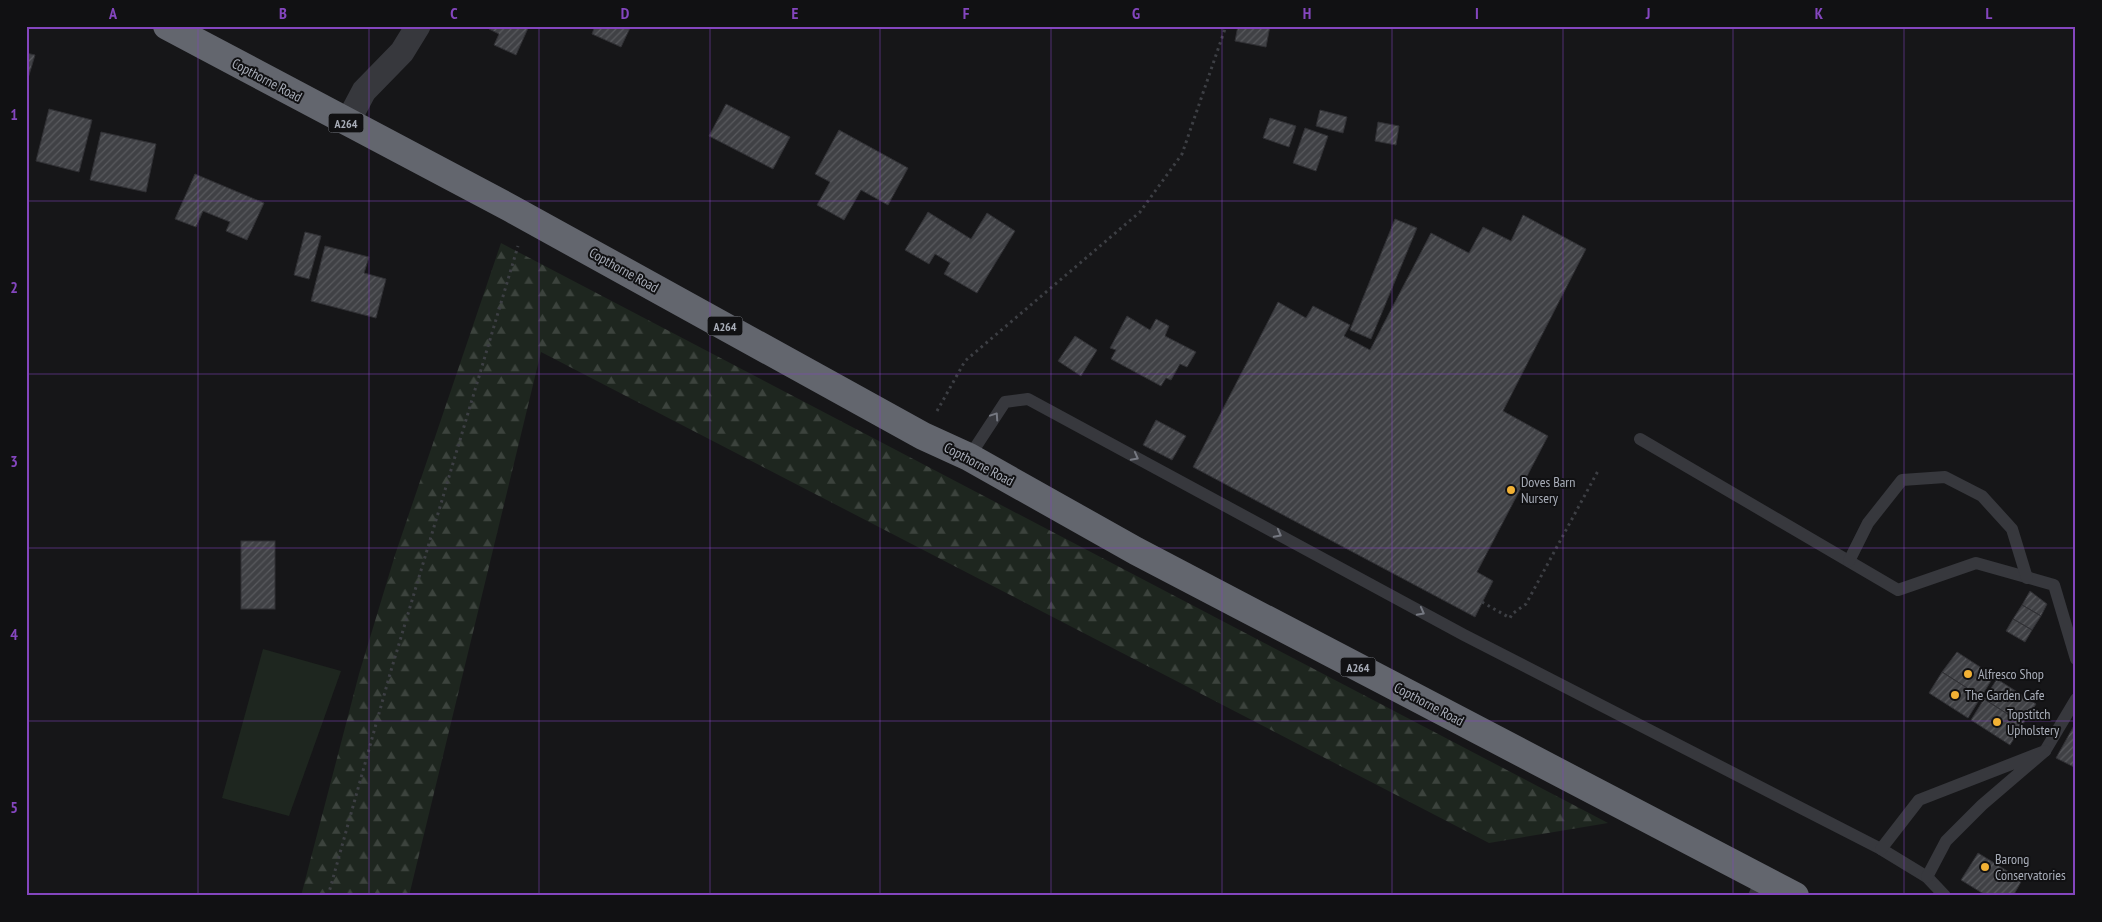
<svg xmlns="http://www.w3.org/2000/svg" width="2102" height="922" font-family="'PT Sans Narrow',sans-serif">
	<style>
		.forest { fill: url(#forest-firs) }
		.garden { fill: #1e261f }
		.building { fill: url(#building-hatch); stroke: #303034 }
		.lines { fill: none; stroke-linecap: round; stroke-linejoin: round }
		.path { stroke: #3d3f44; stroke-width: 3; stroke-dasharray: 2.5 4; stroke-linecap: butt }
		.lane { stroke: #37383d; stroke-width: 12 }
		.street { stroke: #37383d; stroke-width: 25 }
		.highway { stroke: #63666e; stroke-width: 28 }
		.oneway { stroke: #757881 }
		.grid { fill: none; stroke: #8446be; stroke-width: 1; stroke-opacity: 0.55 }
		.poi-dot { fill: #f2b134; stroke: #111113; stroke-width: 2 }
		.labels { text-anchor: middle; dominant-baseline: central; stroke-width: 4; stroke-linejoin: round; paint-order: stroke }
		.shield { fill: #111113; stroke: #7b7e86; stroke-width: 1 }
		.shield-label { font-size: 12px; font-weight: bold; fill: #a8adb8 }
		.street-label { font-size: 14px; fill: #a8adb8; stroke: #111113 }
		.poi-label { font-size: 14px; fill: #a8adb8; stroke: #111113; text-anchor: start }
		.neatline { fill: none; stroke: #8446be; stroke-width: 2 }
		.grid-label { font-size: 16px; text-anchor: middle; font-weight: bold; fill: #8446be }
	</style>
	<defs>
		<pattern id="forest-firs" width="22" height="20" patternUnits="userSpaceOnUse" patternTransform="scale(1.25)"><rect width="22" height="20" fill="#1e261f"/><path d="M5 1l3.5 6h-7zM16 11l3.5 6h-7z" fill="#3c433d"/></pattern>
		<pattern id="building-hatch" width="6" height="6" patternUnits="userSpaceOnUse" patternTransform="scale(1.25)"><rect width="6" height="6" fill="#404145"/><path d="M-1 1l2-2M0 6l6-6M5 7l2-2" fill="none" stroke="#595a5e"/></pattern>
	</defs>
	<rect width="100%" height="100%" fill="#161618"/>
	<!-- forest -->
	<polygon class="forest" points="501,243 1608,823 1489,843 541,352 409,896 301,896 359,674 395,555"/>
	<!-- garden -->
	<polygon class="garden" points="263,649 341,671 289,816 222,798"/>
	<!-- building -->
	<g class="building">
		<polygon points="491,26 529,26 516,55 494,45 499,34 489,29"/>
		<polygon points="595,26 631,26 621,47 592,34"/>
		<polygon points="1238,26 1270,26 1266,47 1235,41"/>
		<polygon points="26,53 35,55 26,85"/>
		<polygon points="726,104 790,137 773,169 709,136"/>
		<polygon points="49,109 92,120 79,172 36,161"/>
		<polygon points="1320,110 1347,117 1343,133 1316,126"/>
		<polygon points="1270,118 1296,126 1289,147 1263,138"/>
		<polygon points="1378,122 1399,126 1396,145 1375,141"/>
		<polygon points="1305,128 1328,136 1316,171 1293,163"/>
		<polygon points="839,130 908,168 888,205 861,190 844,220 817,205 830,182 815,174"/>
		<polygon points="101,132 156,144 146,192 90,180"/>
		<polygon points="195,174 264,203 247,240 226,231 230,222 203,211 196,227 175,219"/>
		<polygon points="928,212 971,239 987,213 1015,231 977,293 944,274 950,263 935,254 929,264 905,250"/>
		<polygon points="1523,215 1586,249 1503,411 1548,436 1477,572 1493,581 1475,617 1193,467 1278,302 1306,318 1313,306 1350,325 1344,336 1370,350 1431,233 1469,253 1483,227 1511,241"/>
		<polygon points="1395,219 1417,228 1371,339 1350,330"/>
		<polygon points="305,232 321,236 309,279 294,275"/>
		<polygon points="325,246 369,257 364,273 386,279 376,318 311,301"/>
		<polygon points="1127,316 1150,330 1156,319 1169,326 1165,336 1196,352 1187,367 1180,364 1171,380 1166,378 1161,386 1111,359 1116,350 1110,348"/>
		<polygon points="1075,336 1097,350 1081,376 1058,361"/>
		<polygon points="1156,420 1186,436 1172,460 1143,445"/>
		<rect x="241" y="541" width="34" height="68"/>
		<polygon points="2030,591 2047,604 2041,616 2022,605"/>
		<polygon points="2022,605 2041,616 2032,630 2013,619"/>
		<polygon points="2013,619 2032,630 2025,642 2006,631"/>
		<polygon points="1957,652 1994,676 1981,697 1942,672"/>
		<polygon points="1942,672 1981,697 1968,718 1929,693"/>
		<polygon points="1997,679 2036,704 2023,724 1984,699"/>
		<polygon points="1984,699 2023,724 2010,745 1971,720"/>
		<polygon points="2076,722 2076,768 2056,758"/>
		<polygon points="1978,853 2022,880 2013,896 1987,896 1961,880"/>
	</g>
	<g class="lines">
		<!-- path -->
		<g class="path">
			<polyline points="937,411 965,361 1140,212 1182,154 1226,26"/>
			<polyline points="1482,602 1510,618 1512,614 1526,604 1599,469"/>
			<polyline points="328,896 390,674 518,246"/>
		</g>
		<!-- lane -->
		<g class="lane">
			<polyline points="1640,439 1898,590 1976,563 2054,585 2076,659"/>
			<polyline points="969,457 1005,402 1028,399 1464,635 1881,849 1927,877 1945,896"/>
			<polyline points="1849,561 1868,523 1902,480 1945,477 1982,496 2012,529 2027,578"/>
			<polyline points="2045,751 2076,699"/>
			<polyline points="1881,849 1919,800 2045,751 1982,805 1946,841 1927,877"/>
			<polyline points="1754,896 1762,878"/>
		</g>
		<!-- street -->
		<polyline class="street" points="347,123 364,91 402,52 418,26"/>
		<!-- highway -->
		<polyline class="highway" points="167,26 512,209 923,436 969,457 1136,551 1795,896"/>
	</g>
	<!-- one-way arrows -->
	<defs><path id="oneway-chevron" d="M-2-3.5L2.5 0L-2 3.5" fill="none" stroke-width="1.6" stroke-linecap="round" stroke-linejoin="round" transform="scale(1.25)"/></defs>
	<g class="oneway">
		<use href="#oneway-chevron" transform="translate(995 416) rotate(-56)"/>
		<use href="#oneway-chevron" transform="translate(1135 457) rotate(28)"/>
		<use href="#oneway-chevron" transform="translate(1278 534) rotate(28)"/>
		<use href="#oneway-chevron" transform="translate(1421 612) rotate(28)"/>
	</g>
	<!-- grid -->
	<path class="grid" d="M198,26V896M369,26V896M539,26V896M710,26V896M880,26V896M1051,26V896M1222,26V896M1392,26V896M1563,26V896M1733,26V896M1904,26V896M26,201H2076M26,374H2076M26,548H2076M26,721H2076"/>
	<!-- markers -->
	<g class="poi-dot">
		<circle cx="1511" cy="490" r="5"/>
		<circle cx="1968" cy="674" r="5"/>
		<circle cx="1955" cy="695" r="5"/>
		<circle cx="1997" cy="722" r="5"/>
		<circle cx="1985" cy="867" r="5"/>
	</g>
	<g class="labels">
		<!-- shield labels -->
		<g class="shield">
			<rect x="328.5" y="113.5" width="35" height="19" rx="4"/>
			<rect x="707.5" y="316.5" width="35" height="19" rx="4"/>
			<rect x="1340.5" y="657.5" width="35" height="19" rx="4"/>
		</g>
		<g class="shield-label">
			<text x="346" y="123">A264</text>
			<text x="725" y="326">A264</text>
			<text x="1358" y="667">A264</text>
		</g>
		<!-- street labels -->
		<g class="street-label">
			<text transform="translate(267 80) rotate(28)">Copthorne Road</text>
			<text transform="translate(624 270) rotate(29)">Copthorne Road</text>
			<text transform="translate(979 464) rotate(28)">Copthorne Road</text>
			<text transform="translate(1429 704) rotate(28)">Copthorne Road</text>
		</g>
		<!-- poi labels -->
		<g class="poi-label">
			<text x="1521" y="482">Doves Barn<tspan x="1521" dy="16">Nursery</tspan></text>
			<text x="1978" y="674">Alfresco Shop</text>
			<text x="1965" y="695">The Garden Cafe</text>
			<text x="2007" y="714">Topstitch<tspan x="2007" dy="16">Upholstery</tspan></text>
			<text x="1995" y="859">Barong<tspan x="1995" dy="16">Conservatories</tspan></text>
		</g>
	</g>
	<!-- border -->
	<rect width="2102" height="922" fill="none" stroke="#111113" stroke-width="55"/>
	<rect x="28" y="28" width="2046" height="866" class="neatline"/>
	<g class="grid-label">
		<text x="113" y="19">A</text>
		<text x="283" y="19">B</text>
		<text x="454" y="19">C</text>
		<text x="625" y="19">D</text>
		<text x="795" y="19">E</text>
		<text x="966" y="19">F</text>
		<text x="1136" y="19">G</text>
		<text x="1307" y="19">H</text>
		<text x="1477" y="19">I</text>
		<text x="1648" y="19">J</text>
		<text x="1819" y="19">K</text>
		<text x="1989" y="19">L</text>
		<text x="14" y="120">1</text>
		<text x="14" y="293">2</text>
		<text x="14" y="467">3</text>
		<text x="14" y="640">4</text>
		<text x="14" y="813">5</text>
	</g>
</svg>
